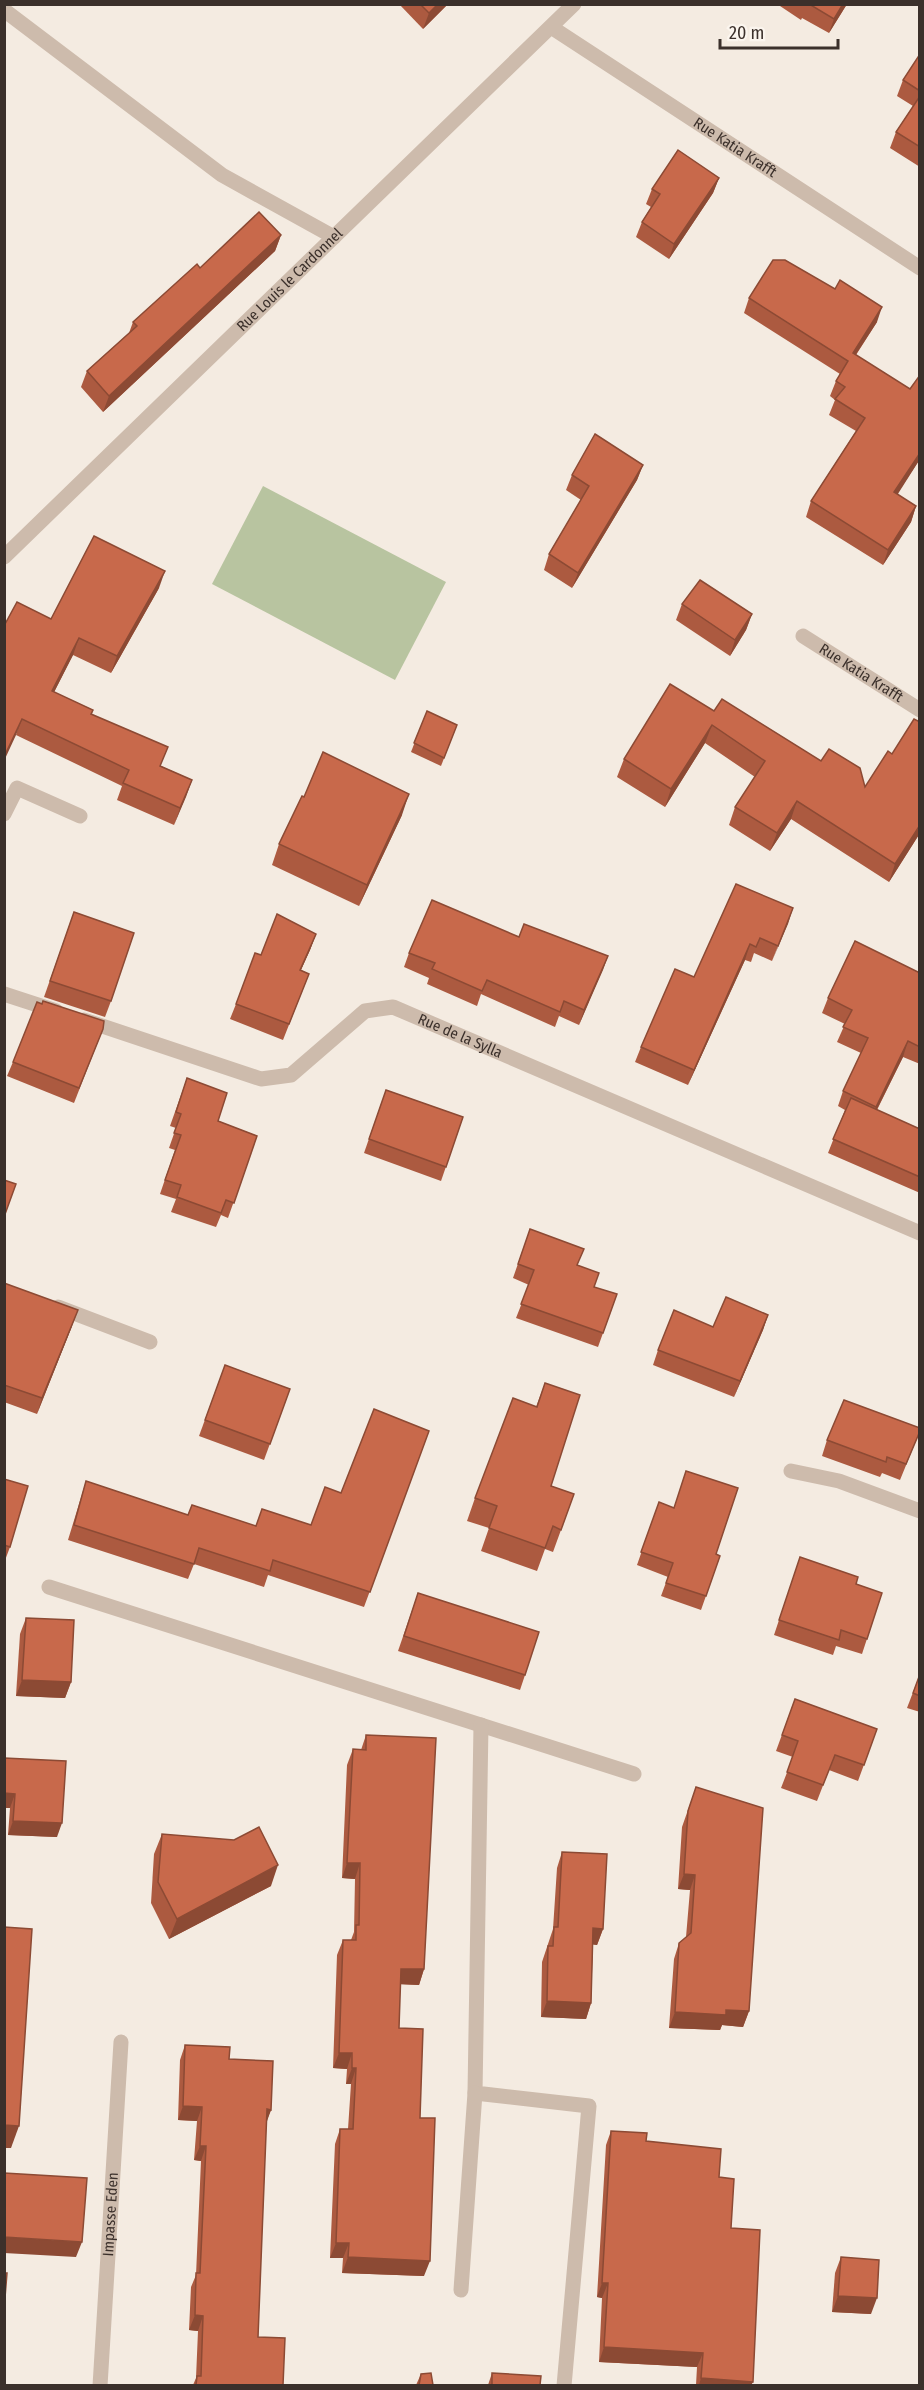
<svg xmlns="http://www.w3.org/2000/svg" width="924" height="2390" font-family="'Fira Sans Condensed',sans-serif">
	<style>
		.green { fill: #b8c4a0 }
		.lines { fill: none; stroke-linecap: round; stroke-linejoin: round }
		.minor { stroke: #cdbbac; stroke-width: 15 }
		.wall { fill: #ac5a40 }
		.shaded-wall { fill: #8c4a34 }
		.building { fill: #c8694b; stroke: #8c4a34; stroke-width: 1.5 }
		.labels { text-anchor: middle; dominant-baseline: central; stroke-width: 4.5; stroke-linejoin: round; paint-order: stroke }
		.street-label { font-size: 15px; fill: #3b302b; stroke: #fbf5ee }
	</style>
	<rect width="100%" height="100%" fill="#f4ebe1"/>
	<!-- green -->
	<polygon class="green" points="263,486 446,582 395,680 212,584"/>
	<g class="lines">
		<!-- minor -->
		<g class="minor">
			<polyline points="4,10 222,175 334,237"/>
			<path id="s1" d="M551,27L920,268"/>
			<path id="s2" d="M4,557L574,4"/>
			<path id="s3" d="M803,636L920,710"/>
			<polyline points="4,814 17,788 80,816"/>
			<polyline points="4,994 56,1011"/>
			<path id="s4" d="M84,1020L261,1079L291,1075L365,1011L393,1007L920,1233"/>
			<polyline points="58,1307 150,1342"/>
			<polyline points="791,1471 839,1481 920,1511"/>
			<polyline points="49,1587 634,1774"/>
			<polyline points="481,1725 475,2093 589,2106 564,2386"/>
			<polyline points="461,2290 475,2093"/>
			<path id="s5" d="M100,2386L121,2042"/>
		</g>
	</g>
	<!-- wall -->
	<g class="wall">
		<polygon points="399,4 448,4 423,29"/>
		<polygon points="777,4 847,4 829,33 802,18 801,20"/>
		<polygon points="920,54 920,167 890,148 896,132 913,106 897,96 903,80"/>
		<polygon points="719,178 713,193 669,259 636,237 642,222 651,207 646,204 652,189"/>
		<polygon points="281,235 275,251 103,412 81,387 87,371 129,333 133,322 200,268"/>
		<polygon points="749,298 877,322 856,355 910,389 920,375 920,459 897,494 916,506 911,522 883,565 806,517 811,501 856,431 829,415 835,400 830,396 836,381 840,374 744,313"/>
		<polygon points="643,465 637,480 572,588 544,570 549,554 581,500 566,490 572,475"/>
		<polygon points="159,588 111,673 73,655 54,692 93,710 92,714 161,766 192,780 174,825 117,800 122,786 16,735 51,619"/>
		<polygon points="682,604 752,614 746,630 730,656 676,620"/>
		<polygon points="427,711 457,725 441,766 411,752"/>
		<polygon points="714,711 821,761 865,787 920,833 889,882 791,819 770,851 729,825 735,807 755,777 705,743 665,807 617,777 624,759"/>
		<polygon points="304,797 402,815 359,906 272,865 279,844"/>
		<polygon points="793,908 772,961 754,953 751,962 745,960 688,1085 635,1062 641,1047 694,977"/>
		<polygon points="74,912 111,1001 105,1017 44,997"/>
		<polygon points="316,934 310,950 301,970 309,974 283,1040 230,1019 236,1004 261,955"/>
		<polygon points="519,937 608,956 579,1025 559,1016 555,1027 481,994 477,1006 427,984 429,978 404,967 409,953"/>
		<polygon points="920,973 920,1064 903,1057 877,1110 920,1129 920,1193 828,1153 845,1110 838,1106 843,1091 861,1053 837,1042 845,1024 822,1013 828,998"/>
		<polygon points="103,1029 74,1103 7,1076 13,1062"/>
		<polygon points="187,1078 218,1121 257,1136 228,1218 221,1215 216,1227 171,1212 176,1199 160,1194 175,1150 169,1148 176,1128 170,1126"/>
		<polygon points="386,1090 463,1117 441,1181 364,1153"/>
		<polygon points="530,1229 578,1265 594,1287 617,1294 598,1347 516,1318 529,1285 513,1278"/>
		<polygon points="4,1283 72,1326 37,1414 4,1402"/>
		<polygon points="768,1315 763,1330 734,1397 653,1365 658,1350 713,1327"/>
		<polygon points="225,1365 290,1389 264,1460 199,1436"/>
		<polygon points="545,1383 551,1486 574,1494 553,1552 545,1549 537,1571 481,1551 489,1528 467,1521 475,1498 536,1407"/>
		<polygon points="429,1431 364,1607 268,1575 264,1587 194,1564 188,1579 68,1540 86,1481 188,1515 255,1526 311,1525 341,1493"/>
		<polygon points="920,1431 900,1480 882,1473 880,1477 822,1456 827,1440"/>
		<polygon points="4,1479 10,1547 4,1563"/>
		<polygon points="659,1502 716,1554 720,1556 701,1610 661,1596 668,1577 637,1565"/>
		<polygon points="800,1557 856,1584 882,1593 862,1654 836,1646 833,1655 774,1635"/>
		<polygon points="418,1593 525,1675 520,1690 398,1651"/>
		<polygon points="26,1618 71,1682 65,1698 16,1696 20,1634"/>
		<polygon points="920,1674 920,1712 907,1708"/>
		<polygon points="795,1699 877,1729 858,1781 829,1770 817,1801 781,1788 793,1757 776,1751"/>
		<polygon points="366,1735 424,1969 419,1985 400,1984 399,2028 420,2118 424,2276 342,2273 343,2258 330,2258 335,2144 340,2129 348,2129 351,2084 346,2084 347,2069 333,2068 337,1955 343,1940 351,1940 354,1932 355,1879 342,1878 347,1765 353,1749 361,1750"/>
		<polygon points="4,1758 57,1837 8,1835 10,1808 4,1808"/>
		<polygon points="696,1787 749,2011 743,2027 722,2025 720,2030 669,2028 674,1959 679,1943 686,1937 690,1890 678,1889 682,1827"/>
		<polygon points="162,1834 271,1886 169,1939 151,1903 154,1854"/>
		<polygon points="562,1852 603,1929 597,1945 593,1944 591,2003 586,2019 541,2017 542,1962 553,1929 557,1868"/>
		<polygon points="185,2045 229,2059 271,2110 266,2122 258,2337 283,2385 193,2385 196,2378 198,2331 189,2330 191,2287 196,2275 201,2161 194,2160 197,2121 178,2120 180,2060"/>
		<polygon points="611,2131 646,2141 719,2177 731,2228 753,2382 751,2385 696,2385 697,2367 599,2362 602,2298 597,2297 606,2145"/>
		<polygon points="841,2257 871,2314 832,2312 835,2273"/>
		<polygon points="492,2373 540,2385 488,2385"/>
		<polygon points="421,2374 419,2385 416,2385"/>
	</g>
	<!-- shaded-wall -->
	<g class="shaded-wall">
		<polygon points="438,4 448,4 423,29 429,13"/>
		<polygon points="843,4 847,4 829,33 834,19"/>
		<polygon points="719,178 713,193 669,259 674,244"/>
		<polygon points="281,235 275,251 103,412 109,396"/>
		<polygon points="882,307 877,322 847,368 853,353"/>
		<polygon points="920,453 920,459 889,508 894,492"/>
		<polygon points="643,465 637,480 572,588 578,573"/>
		<polygon points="916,506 911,522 883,565 888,550"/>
		<polygon points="165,571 159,588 111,673 117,656"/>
		<polygon points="752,614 746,630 730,656 735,640"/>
		<polygon points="79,638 73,655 46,708 52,691"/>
		<polygon points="22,719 16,735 4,761 4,757"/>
		<polygon points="712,725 705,743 665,807 671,789"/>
		<polygon points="192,780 186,797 174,825 180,808"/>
		<polygon points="409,794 402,815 359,906 367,885"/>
		<polygon points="797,801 791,819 770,851 777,833"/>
		<polygon points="920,825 920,833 889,882 895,864"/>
		<polygon points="793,908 788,924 772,961 778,946"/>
		<polygon points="316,934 310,950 294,985 300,970"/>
		<polygon points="750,944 745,960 688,1085 694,1070"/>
		<polygon points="608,956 603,970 579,1025 584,1010"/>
		<polygon points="908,1041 903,1057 870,1123 876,1107"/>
		<polygon points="78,1310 72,1326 37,1414 42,1398"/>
		<polygon points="768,1315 763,1330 734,1397 740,1381"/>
		<polygon points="22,1680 71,1682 65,1698 16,1696"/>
		<polygon points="4,1793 15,1794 10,1808 4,1808"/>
		<polygon points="13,1821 62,1823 57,1837 8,1835"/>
		<polygon points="347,1863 360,1863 355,1879 342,1878"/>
		<polygon points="278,1865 271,1886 169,1939 177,1919"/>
		<polygon points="684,1874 695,1875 690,1890 678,1889"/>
		<polygon points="593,1928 603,1929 597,1945 587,1944"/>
		<polygon points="401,1969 424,1969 419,1985 395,1984"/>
		<polygon points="547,2001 591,2003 586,2019 541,2017"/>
		<polygon points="726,2010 749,2011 743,2027 722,2025 720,2030 669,2028 675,2012"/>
		<polygon points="339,2053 352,2053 347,2069 333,2068"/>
		<polygon points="352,2068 356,2068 351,2084 346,2084"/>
		<polygon points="183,2106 202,2107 197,2121 178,2120"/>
		<polygon points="267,2109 271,2110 266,2124"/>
		<polygon points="4,2125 19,2126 11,2148 4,2148"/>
		<polygon points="200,2146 206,2146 201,2161 194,2160"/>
		<polygon points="4,2237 82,2242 76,2257 4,2253"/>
		<polygon points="336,2243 349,2243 343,2258 330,2258"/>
		<polygon points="348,2257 430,2261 424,2276 342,2273"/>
		<polygon points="602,2283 608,2283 602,2298 597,2297"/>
		<polygon points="838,2296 877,2298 871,2314 832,2312"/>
		<polygon points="195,2315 203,2316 198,2331 189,2330"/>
		<polygon points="604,2347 703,2353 697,2367 599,2362"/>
		<polygon points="701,2378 753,2382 751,2385 699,2385"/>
	</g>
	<!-- building -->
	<g class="building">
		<polygon points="420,4 438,4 429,13"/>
		<polygon points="809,4 843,4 834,19"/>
		<polygon points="920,54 920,91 903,80"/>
		<polygon points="920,96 920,147 896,132"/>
		<polygon points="678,150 719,178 674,244 642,222 660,194 652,189"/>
		<polygon points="259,212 281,235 109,396 87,371 137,326 133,322 197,264 200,268"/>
		<polygon points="773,260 785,260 835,289 840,280 882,307 853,353 910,389 920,375 920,453 894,492 916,506 888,550 811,501 865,418 835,399 845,387 836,381 848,361 749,298"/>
		<polygon points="595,434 643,465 578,573 549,554 589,486 572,475"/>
		<polygon points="94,536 165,571 117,656 79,638 52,691 93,710 91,714 168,747 160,766 192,780 180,808 123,783 129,770 22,719 4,757 4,626 17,602 51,619"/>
		<polygon points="700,580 752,614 735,640 682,604"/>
		<polygon points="670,684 714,711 722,699 821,761 829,749 860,768 865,787 888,751 892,754 914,719 920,722 920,825 895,864 797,801 777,833 735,807 765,761 712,725 671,789 624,759"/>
		<polygon points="427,711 457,725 444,758 414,743"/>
		<polygon points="323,752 409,794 367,885 279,844 302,796 304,797"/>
		<polygon points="736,884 793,908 778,946 760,938 756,947 750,944 694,1070 641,1047 675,969 694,977"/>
		<polygon points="432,900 519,937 524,924 608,956 584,1010 564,1001 560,1012 487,980 482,991 432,969 435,963 409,953"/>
		<polygon points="74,912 134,933 111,1001 50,981"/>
		<polygon points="277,914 316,934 300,970 309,974 289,1024 236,1004 255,953 261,955"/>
		<polygon points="855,941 920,973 920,1047 908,1041 876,1107 843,1091 868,1038 843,1027 852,1010 828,998"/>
		<polygon points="43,1001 104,1021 103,1029 79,1088 13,1062 37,1002 42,1004"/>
		<polygon points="187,1078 227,1093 218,1121 257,1136 234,1203 226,1200 221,1213 177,1197 181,1185 165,1180 181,1135 174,1133 181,1114 176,1112"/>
		<polygon points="386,1090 463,1117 446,1167 369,1139"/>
		<polygon points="851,1098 920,1129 920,1177 833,1139"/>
		<polygon points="4,1180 16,1184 4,1217"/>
		<polygon points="530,1229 584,1249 577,1265 599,1273 594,1287 617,1294 603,1333 521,1304 534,1270 518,1264"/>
		<polygon points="4,1283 78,1310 42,1398 4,1385"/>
		<polygon points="726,1297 768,1315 740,1381 658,1350 674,1310 713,1327"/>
		<polygon points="225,1365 290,1389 270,1444 205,1420"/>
		<polygon points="545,1383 580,1395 551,1486 574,1494 561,1530 553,1526 545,1548 489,1528 497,1506 475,1498 513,1398 537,1407"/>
		<polygon points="844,1400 920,1428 920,1431 906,1464 887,1457 886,1462 827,1440"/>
		<polygon points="374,1409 429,1431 370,1592 273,1560 270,1571 199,1548 194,1564 74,1525 86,1481 188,1515 192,1505 256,1526 262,1509 311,1525 325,1487 341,1493"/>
		<polygon points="686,1471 738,1488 716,1554 720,1556 706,1596 666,1583 673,1563 641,1552 659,1502 674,1508"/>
		<polygon points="4,1479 28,1486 10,1547 4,1545"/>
		<polygon points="800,1557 858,1577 856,1584 882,1593 867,1639 841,1630 839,1640 779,1620"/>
		<polygon points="418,1593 539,1632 525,1675 404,1636"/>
		<polygon points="26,1618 74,1620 71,1682 22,1680"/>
		<polygon points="920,1674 920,1696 913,1693"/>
		<polygon points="795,1699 877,1729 864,1765 835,1755 823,1785 787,1772 798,1741 782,1735"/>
		<polygon points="366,1735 436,1738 424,1969 401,1969 399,2028 423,2029 420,2118 435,2118 430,2261 348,2257 349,2243 336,2243 340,2129 353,2129 356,2068 352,2068 352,2053 339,2053 343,1940 356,1940 356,1925 359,1925 360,1863 347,1863 353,1749 366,1750"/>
		<polygon points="4,1758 66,1761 62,1823 13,1821 15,1794 4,1793"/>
		<polygon points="696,1787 763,1808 749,2011 726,2010 726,2015 675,2012 679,1943 691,1933 695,1875 684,1874 688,1811"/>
		<polygon points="259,1827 278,1865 177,1919 158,1882 162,1834 234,1840"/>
		<polygon points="562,1852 607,1854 603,1929 593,1928 591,2003 547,2001 548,1946 553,1946 554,1927 558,1927"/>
		<polygon points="4,1927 32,1929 19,2126 4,2125"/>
		<polygon points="185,2045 230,2047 229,2059 273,2061 271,2110 267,2109 258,2337 285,2338 283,2385 196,2385 197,2376 201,2376 203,2316 195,2315 196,2273 200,2273 206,2146 200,2146 202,2107 183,2106"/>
		<polygon points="611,2131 647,2133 646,2141 721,2149 719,2177 734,2179 731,2228 760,2230 753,2382 701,2378 703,2353 604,2347 608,2283 602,2283"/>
		<polygon points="4,2173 87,2178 82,2242 4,2237"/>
		<polygon points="841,2257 879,2260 877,2298 838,2296"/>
		<polygon points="4,2273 7,2273 4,2310"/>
		<polygon points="431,2373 433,2385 419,2385 421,2374"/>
		<polygon points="492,2373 541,2376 540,2385 492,2385"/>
	</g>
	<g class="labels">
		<!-- street labels -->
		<g class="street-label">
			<text stroke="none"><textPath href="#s1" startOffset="220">Rue Katia Krafft</textPath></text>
			<text stroke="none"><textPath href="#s2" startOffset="398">Rue Louis le Cardonnel</textPath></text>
			<text stroke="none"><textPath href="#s3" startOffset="69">Rue Katia Krafft</textPath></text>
			<text stroke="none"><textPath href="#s4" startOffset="416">Rue de la Sylla</textPath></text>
			<text stroke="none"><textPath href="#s5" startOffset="172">Impasse Eden</textPath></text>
		</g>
	</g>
	<!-- border -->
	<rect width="924" height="2390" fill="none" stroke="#3b302b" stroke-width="12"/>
	<!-- scale -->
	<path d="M720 39v9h118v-9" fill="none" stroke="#3b302b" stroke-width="3"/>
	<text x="729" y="39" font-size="18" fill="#3b302b" stroke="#fbf5ee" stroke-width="4.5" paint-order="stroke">20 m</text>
</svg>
